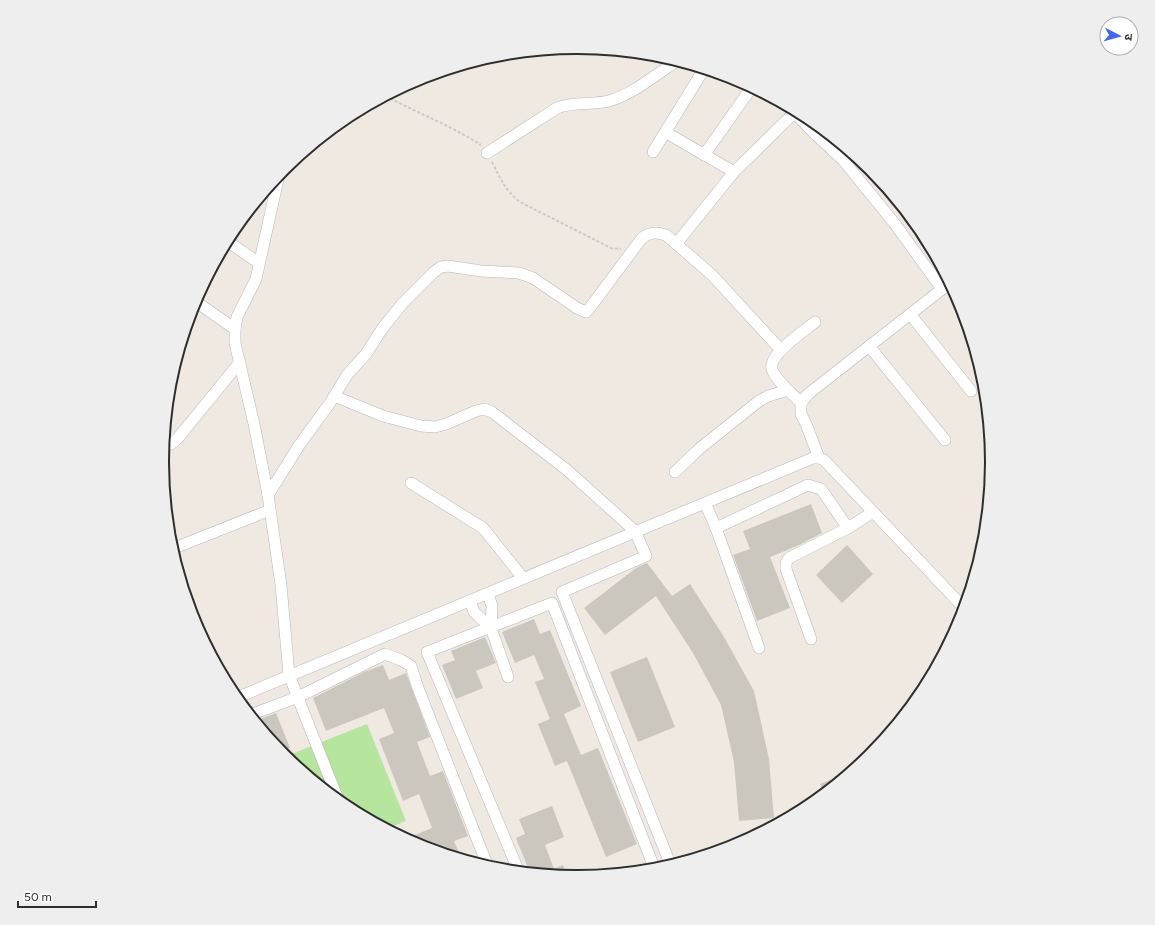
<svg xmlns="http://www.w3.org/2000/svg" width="1155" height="925" font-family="Figtree,'Noto Sans Devanagari',sans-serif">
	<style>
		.green { fill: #b6e59e }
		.building { fill: #cbc7bf }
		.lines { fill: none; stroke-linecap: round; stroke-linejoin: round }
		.minor-casing { stroke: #b4b7c1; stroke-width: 12 }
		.path { stroke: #c9c9c9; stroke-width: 2; stroke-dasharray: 3 2; stroke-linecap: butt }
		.minor { stroke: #fff; stroke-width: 11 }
		.rim { fill: none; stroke: #2e2e2e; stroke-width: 2 }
	</style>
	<rect width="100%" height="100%" fill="#efe9e1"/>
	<!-- green -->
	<polygon class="green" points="367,724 406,821 386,829 346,808 284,757"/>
	<!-- building -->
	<g class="building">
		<polygon points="811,504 822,533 797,546 770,557 790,608 757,621 733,555 750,549 743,531"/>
		<polygon points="847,545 873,574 842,603 816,575"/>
		<polygon points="647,563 672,596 690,584 724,637 754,691 769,759 774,818 739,821 734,762 721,705 693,653 656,596 605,635 584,608 636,568"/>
		<polygon points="534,619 540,634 550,630 581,706 564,714 581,755 598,748 637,844 606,857 567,761 555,766 538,724 550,719 535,682 544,679 534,655 515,663 502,632"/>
		<polygon points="485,637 496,663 476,671 483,688 456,699 442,665 455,660 451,651"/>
		<polygon points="647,657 675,727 638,742 610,672"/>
		<polygon points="383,665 389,680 406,673 430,737 417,742 430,776 443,771 468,836 454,841 460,855 455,857 418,846 405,839 432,828 419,794 403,801 379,739 394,733 384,708 326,731 313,698 364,672"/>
		<polygon points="276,713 290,748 280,752 255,721"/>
		<polygon points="848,773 849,774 824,795 820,784"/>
		<polygon points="552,806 564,837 545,845 554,869 563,865 567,877 530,873 516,838 525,834 519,819"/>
	</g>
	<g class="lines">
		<!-- minor casing -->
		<g class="minor-casing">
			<g id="minor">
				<polyline points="788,106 815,134 843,160 895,224 942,289"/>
				<polyline points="665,132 734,172"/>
				<polyline points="653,152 704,69"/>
				<path d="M487,153L557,108C575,101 594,106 612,100C637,92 656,73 678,61"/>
				<polyline points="704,155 752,87"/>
				<polyline points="279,175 256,279 237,317 235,329 235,343 254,424 268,495 281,585 289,675 339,802"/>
				<polyline points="227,241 259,263"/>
				<polyline points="676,244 734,172 794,113"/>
				<polyline points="195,301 235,329"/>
				<polyline points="910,314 971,391"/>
				<polyline points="869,346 945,440"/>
				<polyline points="334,396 383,416 421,426 435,427 446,424 476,411 484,409 492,412 567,470 635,531 646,556 562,592 671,866"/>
				<path d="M801,403C793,394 775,380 772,369C768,355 804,331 815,322"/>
				<polyline points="164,446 171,444 178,438 240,362"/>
				<polyline points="819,458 806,424 801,414 801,403 808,394 950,283"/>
				<polyline points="675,472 699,449 759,401 768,396 788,390"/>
				<polyline points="411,483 483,528 523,578"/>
				<path d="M268,495L300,444L330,403L347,375L366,354L382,329L402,304L434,272L441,267L448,266L481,271L519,273L533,278L577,308L586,312L589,309L642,238C650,232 656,232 666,235L712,275L781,350"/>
				<polyline points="705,503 716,528 759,648"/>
				<polyline points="716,528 808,485 821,489 848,528 873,512"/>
				<polyline points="172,549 270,510"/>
				<polyline points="488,594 492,606 491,628 508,677"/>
				<polyline points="470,601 474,612 491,628"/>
				<polyline points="811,639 786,569 786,563 789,558 848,528"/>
				<polyline points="236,698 813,458 819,458 824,460 965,609"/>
				<polyline points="250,715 298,697 385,654 401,660 411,666 418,688 488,867"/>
				<polyline points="519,872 427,652 552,603 655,870"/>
			</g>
		</g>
		<!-- path -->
		<g class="path">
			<path d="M386,96C417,113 452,126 481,145"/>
			<path d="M492,162C501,179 504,189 520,202L611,248L621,249"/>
		</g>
		<!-- minor -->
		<use href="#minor" class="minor"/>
	</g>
	<!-- crop -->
	<path d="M0 0H1155V925H0ZM169 462a408 408 0 1 1 816 0a408 408 0 1 1-816 0Z" fill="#eee" fill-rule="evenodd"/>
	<path class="rim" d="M169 462a408 408 0 1 1 816 0a408 408 0 1 1-816 0Z"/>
	<!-- north arrow -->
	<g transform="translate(1119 36) rotate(96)"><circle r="19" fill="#ffffff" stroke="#ababab"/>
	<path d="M0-3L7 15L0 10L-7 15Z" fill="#4264fb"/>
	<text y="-6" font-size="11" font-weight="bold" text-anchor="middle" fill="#2e2e2e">उ</text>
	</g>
	<!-- scale -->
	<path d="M18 901v6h78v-6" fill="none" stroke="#2e2e2e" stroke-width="2"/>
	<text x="24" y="901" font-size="12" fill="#2e2e2e" stroke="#ffffff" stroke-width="3" paint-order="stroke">50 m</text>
</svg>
